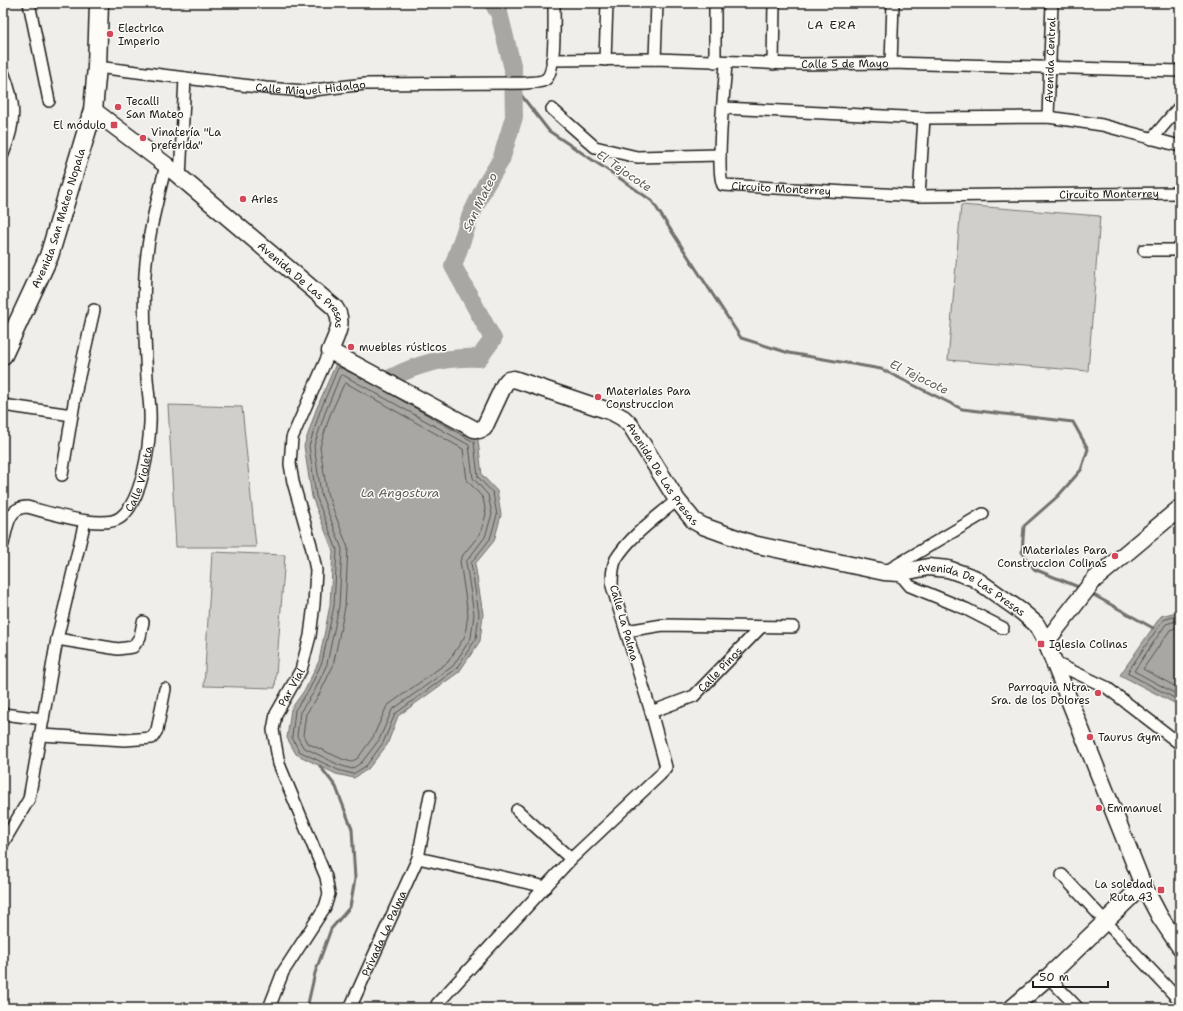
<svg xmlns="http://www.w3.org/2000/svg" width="1183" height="1011" font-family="'Shantell Sans',sans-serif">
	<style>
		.green { fill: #d0cfcc; stroke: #767674 }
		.water { fill: #a8a7a3; stroke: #706f6d }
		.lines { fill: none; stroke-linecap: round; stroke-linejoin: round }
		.shore { stroke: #545452; stroke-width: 1 }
		.stream { stroke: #706f6d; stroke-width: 3 }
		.river { stroke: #a8a7a3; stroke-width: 18 }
		.street-casing { stroke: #1c1c1c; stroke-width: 14 }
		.secondary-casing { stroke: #1c1c1c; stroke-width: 19 }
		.primary-casing { stroke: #1c1c1c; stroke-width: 21 }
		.street { stroke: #fdfcf7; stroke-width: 11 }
		.secondary { stroke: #fdfcf7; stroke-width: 16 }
		.primary { stroke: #fdfcf7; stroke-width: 18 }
		.poi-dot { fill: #d1495b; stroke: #fdfcf7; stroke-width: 1.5 }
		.labels { text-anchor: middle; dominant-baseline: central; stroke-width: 3; stroke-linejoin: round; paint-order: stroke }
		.poi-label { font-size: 11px; fill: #1c1c1c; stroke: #fdfcf7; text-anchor: start }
		.street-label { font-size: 11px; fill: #1c1c1c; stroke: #fdfcf7 }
		.neighbourhood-label { font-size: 12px; letter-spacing: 1px; fill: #1c1c1c; stroke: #fdfcf7 }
		.water-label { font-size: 12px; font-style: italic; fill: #5b5b59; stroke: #fdfcf7 }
	</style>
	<rect width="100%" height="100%" fill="#f0eeea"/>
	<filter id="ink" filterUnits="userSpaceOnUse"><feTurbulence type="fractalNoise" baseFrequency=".025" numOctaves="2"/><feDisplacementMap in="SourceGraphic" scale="8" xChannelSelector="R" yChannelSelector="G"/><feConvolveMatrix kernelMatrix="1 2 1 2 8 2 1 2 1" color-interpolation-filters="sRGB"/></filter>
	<g filter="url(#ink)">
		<!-- green -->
		<g class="green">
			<polygon points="961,205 1100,216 1088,371 948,360"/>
			<polygon points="168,405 242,407 256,547 176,547"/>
			<polygon points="212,552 285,555 275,688 204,686"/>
		</g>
		<!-- water -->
		<g class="water">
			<polygon points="337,361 368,377 478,440 482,475 497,491 501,515 494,541 475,564 483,614 480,641 459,672 398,716 387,745 368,769 354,778 336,774 296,754 287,738 291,709 306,688 319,661 330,605 333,551 312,497 304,446 316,410"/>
			<polygon points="1180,611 1180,706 1120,675 1161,616"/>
		</g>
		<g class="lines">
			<!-- shore -->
			<g class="shore">
				<polygon points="343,375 469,445 473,478 488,495 492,514 485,537 466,562 474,614 471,638 453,666 392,710 379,740 362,762 352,769 339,765 303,747 297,736 300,712 314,692 327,664 339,606 342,549 321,494 314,446 325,413 340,376"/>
				<polyline points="358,376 341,368 338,368 320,411 309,446 316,496 337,550 334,606 322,662 309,690 295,710 292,737 299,751 338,770 353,774 366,766 383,743 395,714 456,669 476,639 479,614 471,563 490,539 497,515 493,493 478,477 474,442 377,386"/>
				<polygon points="346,383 463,449 467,480 483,498 486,514 480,534 463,555 460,561 468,614 465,636 448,662 387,706 373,737 358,758 351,762 342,759 307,743 303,735 306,714 319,695 333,666 345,607 348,548 327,493 320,447 330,415 344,384"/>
				<polyline points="1180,615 1163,620 1127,673 1180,701"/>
				<polyline points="1180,620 1166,624 1134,671 1180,696"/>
				<polyline points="1180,626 1170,630 1143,669 1180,689"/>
			</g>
			<!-- stream -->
			<g class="stream">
				<polyline points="514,86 549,131 618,177 652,201 741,338 789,353 881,369 962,409 1073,422 1088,449 1081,470 1058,496 1024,526 1022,552 1034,569 1081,588"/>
				<polyline points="1090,593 1153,628"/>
				<polyline points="307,1008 315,973 331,929 350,907 355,879 352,829 336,787 320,766"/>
			</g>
			<!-- river -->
			<path class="river" d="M380,384C410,366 444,356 479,358L493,339L453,266L470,217L485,186L501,160L514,117L513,69L499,13L493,3"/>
			<!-- street casing -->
			<g class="street-casing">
				<g id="street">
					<polyline points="29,3 49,101"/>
					<polyline points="655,59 657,3"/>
					<path id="s1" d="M552,60L655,59L795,64L891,63L1180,71"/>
					<polyline points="605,60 607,3"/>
					<polyline points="715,62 715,3"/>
					<path id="s2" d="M726,63C725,83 715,172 723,185L919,196L1180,193"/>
					<polyline points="891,63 893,3"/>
					<polyline points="773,64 774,3"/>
					<path id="s3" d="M97,67L266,88L305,91L365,84L525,83C531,82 542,83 546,79C556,72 554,16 554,3"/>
					<path d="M3,72C16,104 16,122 3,154"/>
					<polyline points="724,108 924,118 1048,117 1102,125 1180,146"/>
					<polyline points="552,109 595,147 637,157 720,155"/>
					<path id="s4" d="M1048,117L1052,3"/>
					<polyline points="1152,139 1180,106"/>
					<polyline points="180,178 185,78"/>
					<polyline points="919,196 924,118"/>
					<polyline points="1144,250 1180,250"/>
					<polyline points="3,405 72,415"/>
					<polyline points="62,475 77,385 94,310"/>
					<path id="s5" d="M3,544C7,528 8,507 27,507C48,512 104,531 121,517C142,500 149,449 150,423C151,408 148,393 147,378C145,344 143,309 145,275C147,238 157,201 166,165"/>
					<polyline points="885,572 983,514"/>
					<polyline points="899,573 910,586 966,609 1003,628"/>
					<polyline points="626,631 663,625 793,627"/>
					<polyline points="57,639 118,649 133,647 140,637 143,622"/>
					<polyline points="1053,662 1106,687 1180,744"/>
					<path id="s6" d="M651,712L694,696L761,627"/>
					<polyline points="3,714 43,719"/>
					<polyline points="41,735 125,740 152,738 157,730 165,689"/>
					<polyline points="517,810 571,859"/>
					<polyline points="3,843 29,799 57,639 85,521"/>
					<polyline points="418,858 546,887"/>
					<polyline points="1062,875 1180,1001"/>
					<polyline points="1048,977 1078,1008"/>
					<path d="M437,1004L571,859L660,775L666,767L651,712L612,586C612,577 612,567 616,559C631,535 656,518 677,500"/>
					<path id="s7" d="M269,1008L283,972L325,907L329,894L326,877L279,764L273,730L276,714L301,670L310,636L314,604L316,570L311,545L293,482L290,464L292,438L330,351"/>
					<path id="s8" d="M350,1008L418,858L430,795"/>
				</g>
			</g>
			<!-- secondary casing -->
			<g class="secondary-casing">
				<g id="secondary">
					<path id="s9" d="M93,110L166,165L335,308C345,322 336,336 330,351L474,429L479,430L484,428L504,385L508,380L514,379L612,412L623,418L631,426L677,500L694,521L703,526L753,544L884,572L899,573L928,567L948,569L974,578L1022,612L1036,624L1046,642L1143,885L1160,917L1180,947"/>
					<polyline points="1046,642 1094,580 1180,508"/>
					<polyline points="1012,1008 1048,977 1143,885"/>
				</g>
			</g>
			<!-- primary casing -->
			<g class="primary-casing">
				<g id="primary">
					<path id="s10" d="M3,355L49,256L93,110L97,67L99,3"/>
				</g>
			</g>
			<!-- street -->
			<use href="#street" class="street"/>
			<!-- secondary -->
			<use href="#secondary" class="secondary"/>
			<!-- primary -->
			<use href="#primary" class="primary"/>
		</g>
	</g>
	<!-- markers -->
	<g class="poi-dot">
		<circle cx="110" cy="34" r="4"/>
		<circle cx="118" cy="107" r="4"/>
		<rect x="110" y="121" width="8" height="8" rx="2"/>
		<circle cx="143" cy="138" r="4"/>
		<circle cx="243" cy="199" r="4"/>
		<circle cx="351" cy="347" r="4"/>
		<circle cx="598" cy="397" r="4"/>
		<circle cx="1115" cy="556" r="4"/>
		<rect x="1037" y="640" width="8" height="8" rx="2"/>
		<circle cx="1098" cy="693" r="4"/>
		<circle cx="1090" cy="737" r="4"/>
		<circle cx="1099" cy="808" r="4"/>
		<rect x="1157" y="886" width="8" height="8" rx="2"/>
	</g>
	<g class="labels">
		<!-- poi labels -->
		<g class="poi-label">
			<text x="118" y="28">Electrica<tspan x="118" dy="13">Imperio</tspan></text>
			<text x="126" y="101">Tecalli<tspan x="126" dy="13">San Mateo</tspan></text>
			<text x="106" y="125" text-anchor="end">El módulo</text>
			<text x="151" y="132">Vinatería "La<tspan x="151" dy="13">preferida"</tspan></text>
			<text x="251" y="199">Aries</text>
			<text x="359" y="347">muebles rústicos</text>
			<text x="606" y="391">Materiales Para<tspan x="606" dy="13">Construccion</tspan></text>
			<text x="1107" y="550" text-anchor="end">Materiales Para<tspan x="1107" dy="13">Construccion Colinas</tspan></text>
			<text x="1049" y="644">Iglesia Colinas</text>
			<text x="1090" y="687" text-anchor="end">Parroquia Ntra.<tspan x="1090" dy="13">Sra. de los Dolores</tspan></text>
			<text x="1098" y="737">Taurus Gym</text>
			<text x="1107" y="808">Emmanuel</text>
			<text x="1153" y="884" text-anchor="end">La soledad<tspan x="1153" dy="13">Ruta 43</tspan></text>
		</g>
		<!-- street labels -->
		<g class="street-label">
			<text stroke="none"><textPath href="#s4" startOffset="57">Avenida Central</textPath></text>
			<text stroke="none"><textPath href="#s1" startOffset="293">Calle 5 de Mayo</textPath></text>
			<text stroke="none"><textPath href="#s3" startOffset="215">Calle Miguel Hidalgo</textPath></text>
			<text stroke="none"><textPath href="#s2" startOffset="181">Circuito Monterrey</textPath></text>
			<text stroke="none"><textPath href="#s2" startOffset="509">Circuito Monterrey</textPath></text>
			<text stroke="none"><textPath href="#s10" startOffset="148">Avenida San Mateo Nopala</textPath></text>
			<text stroke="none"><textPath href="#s9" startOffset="274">Avenida De Las Presas</textPath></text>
			<text stroke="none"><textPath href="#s9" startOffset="777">Avenida De Las Presas</textPath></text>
			<text stroke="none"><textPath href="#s5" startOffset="188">Calle Violeta</textPath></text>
			<text stroke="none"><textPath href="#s9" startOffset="1125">Avenida De Las Presas</textPath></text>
			<text transform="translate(624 623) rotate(74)">Calle La Palma</text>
			<text stroke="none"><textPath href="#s6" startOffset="83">Calle Pinos</textPath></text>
			<text stroke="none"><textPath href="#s7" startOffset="351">Par Vial</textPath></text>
			<text stroke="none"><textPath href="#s8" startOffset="82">Privada La Palma</textPath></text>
		</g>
		<!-- neighbourhood labels -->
		<g class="neighbourhood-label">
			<text x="832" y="25">LA ERA</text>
		</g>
		<!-- water labels -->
		<g class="water-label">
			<text transform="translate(624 171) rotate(34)">El Tejocote</text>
			<text transform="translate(480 202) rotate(-64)">San Mateo</text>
			<text transform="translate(919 377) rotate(26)">El Tejocote</text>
			<text x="400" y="493">La Angostura</text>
		</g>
	</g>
	<!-- margin -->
	<rect width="1183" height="1011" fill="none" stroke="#fdfcf7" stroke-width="16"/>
	<rect x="8" y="8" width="1167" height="995" fill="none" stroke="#1c1c1c" stroke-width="1.5" filter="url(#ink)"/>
	<!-- scale -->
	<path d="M1033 981v6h75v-6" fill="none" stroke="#1c1c1c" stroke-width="2"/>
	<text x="1039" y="981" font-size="12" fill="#1c1c1c" stroke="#fdfcf7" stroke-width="3" paint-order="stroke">50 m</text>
</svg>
